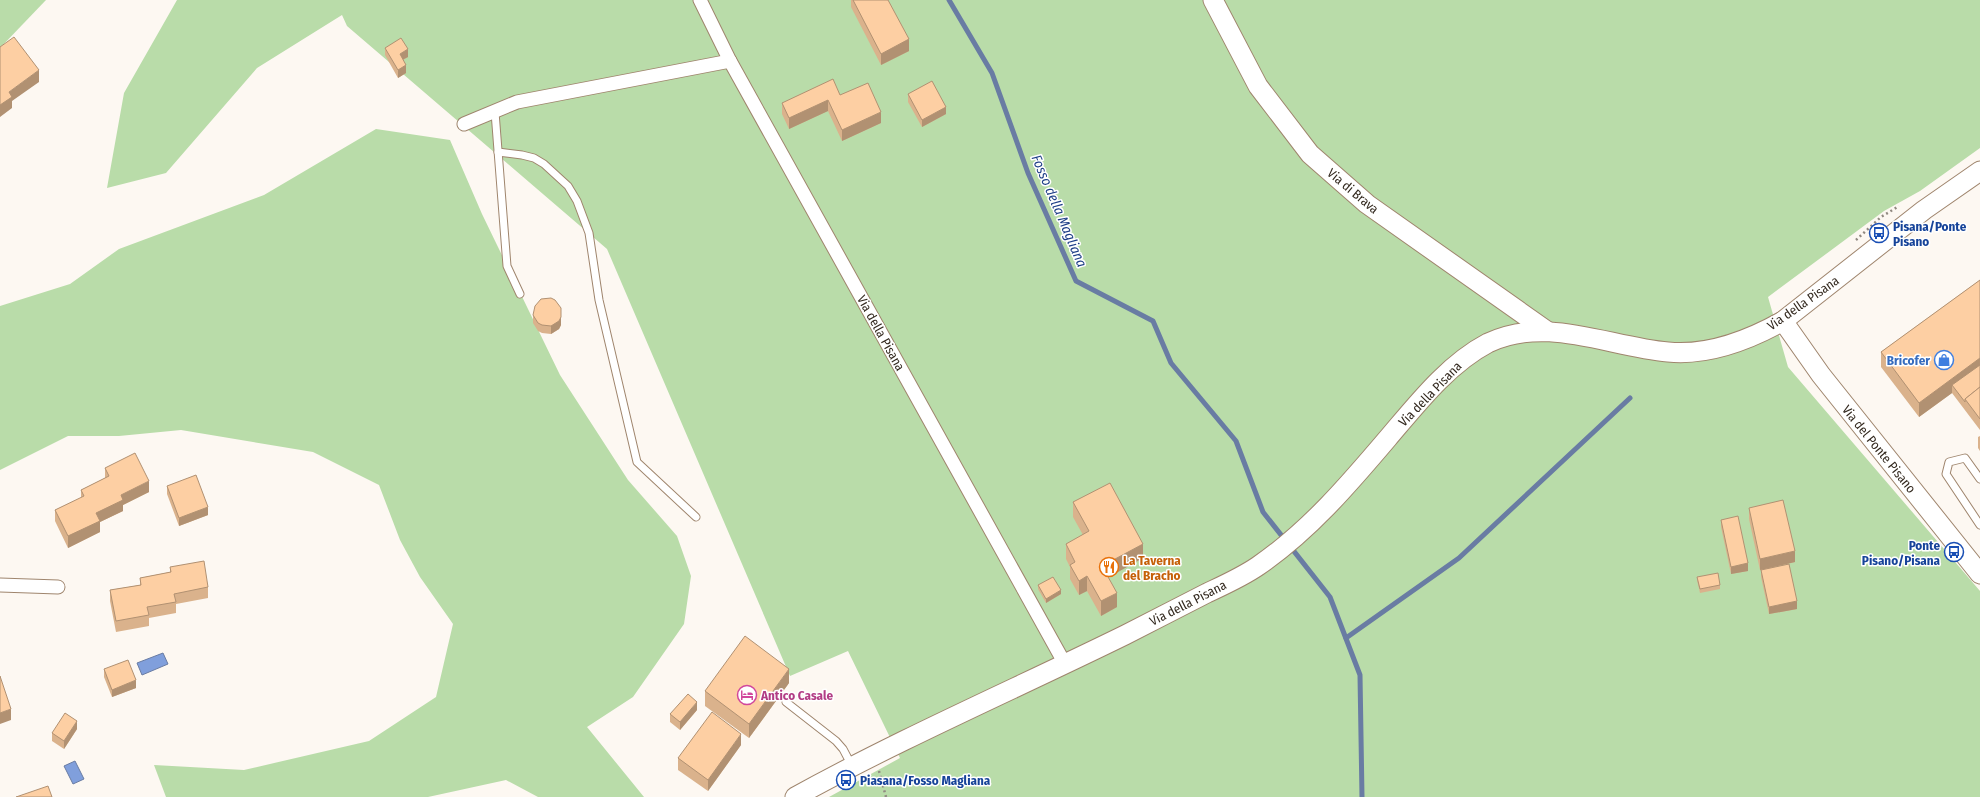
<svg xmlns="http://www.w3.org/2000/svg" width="1980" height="797" font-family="'Fira Sans Condensed',sans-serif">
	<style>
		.green { fill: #b9dca9 }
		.water { fill: #809fdc; stroke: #697ca3 }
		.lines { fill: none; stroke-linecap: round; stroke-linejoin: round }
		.stream { stroke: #697ca3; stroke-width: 5 }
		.lane-casing { stroke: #9f856d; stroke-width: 9 }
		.street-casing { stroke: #9f856d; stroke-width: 15 }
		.secondary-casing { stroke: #9f856d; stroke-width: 21 }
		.path { stroke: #918981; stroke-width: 2.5; stroke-dasharray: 2 3; stroke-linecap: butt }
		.lane { stroke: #fff; stroke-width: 7 }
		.street { stroke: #fff; stroke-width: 13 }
		.secondary { stroke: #fff; stroke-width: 19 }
		.wall { fill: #dab28c }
		.shaded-wall { fill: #b19172 }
		.building { fill: #fdcfa3; stroke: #b19172 }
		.labels { text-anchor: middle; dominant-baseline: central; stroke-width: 3; stroke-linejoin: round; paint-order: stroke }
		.street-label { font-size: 13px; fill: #33291f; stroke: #fff }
		.transit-label { font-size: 13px; font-weight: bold; fill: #164399; stroke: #fff; text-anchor: start }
		.shop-label { font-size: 13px; font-weight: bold; fill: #366cbe; stroke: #fff; text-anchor: end }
		.food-label { font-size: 13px; font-weight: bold; fill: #c56008; stroke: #fff; text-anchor: start }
		.hotel-label { font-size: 13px; font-weight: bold; fill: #b23c85; stroke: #fff; text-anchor: start }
		.water-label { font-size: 14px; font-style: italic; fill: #1e3f87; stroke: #fff }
	</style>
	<rect width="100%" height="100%" fill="#fdf8f2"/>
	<!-- green -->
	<g class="green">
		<polygon points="0,0 46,0 0,48"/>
		<polygon points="177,0 1980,0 1980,148 1920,191 1884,211 1768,297 1788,367 1980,591 1980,797 829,797 900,758 848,651 790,676 607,249 347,26 342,15 257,68 166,173 107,188 124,93"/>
		<polygon points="376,129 450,140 482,214 560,375 628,480 677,536 691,576 684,624 633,697 587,727 644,797 538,797 506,780 428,797 166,797 154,765 244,770 369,741 436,697 453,624 420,577 400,540 379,485 313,452 181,430 119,436 68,436 0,470 0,306 70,284 119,249 264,195"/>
	</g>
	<!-- water -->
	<g class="water">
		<polygon points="163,653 168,664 142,675 137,663"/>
		<polygon points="75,761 84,779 73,784 64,766"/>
	</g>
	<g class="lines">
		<!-- stream -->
		<g class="stream">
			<polyline points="949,0 992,73 1028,173 1076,281 1153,321 1171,363 1236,441 1263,512 1330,597 1360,675 1362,797"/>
			<polyline points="1346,638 1459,558 1630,398"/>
		</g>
		<!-- lane casing -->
		<g class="lane-casing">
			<g id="lane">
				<polyline points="495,112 507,266 520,294"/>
				<polyline points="498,152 522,155 534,158 544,164 568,186 577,201 589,233 599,300 637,462 696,517"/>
				<polyline points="1980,479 1965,458 1949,462 1946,474 1980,525"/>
				<polyline points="786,702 836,741 843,749 852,766"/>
			</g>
		</g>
		<!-- street casing -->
		<g class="street-casing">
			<g id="street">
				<polyline points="700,0 730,61 1065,664"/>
				<polyline points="464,124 517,102 730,61"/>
				<polyline points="0,585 58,587"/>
			</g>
		</g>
		<!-- secondary casing -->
		<g class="secondary-casing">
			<g id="secondary">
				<polyline points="1213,0 1258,86 1310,154 1367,204 1547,331"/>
				<polyline points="1783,321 1821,375 1980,574"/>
				<path d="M795,797C902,738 1015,689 1125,635C1152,621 1180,607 1207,593C1224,585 1242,577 1258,566C1309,531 1349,484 1388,438C1417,404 1448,364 1488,343C1546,315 1609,347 1668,352C1708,356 1749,340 1783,321L1924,210L1980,171"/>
			</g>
		</g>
		<!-- path -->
		<g class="path">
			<polyline points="1856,240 1881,217 1899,206"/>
			<polyline points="879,771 886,797"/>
		</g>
		<!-- lane -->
		<use href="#lane" class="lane"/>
		<!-- street -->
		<use href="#street" class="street"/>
		<!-- secondary -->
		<use href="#secondary" class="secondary"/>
	</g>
	<!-- wall -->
	<g class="wall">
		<polygon points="851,0 888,0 909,51 881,65 851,7"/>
		<polygon points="385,48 408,57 403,60 406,73 398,78 385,55"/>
		<polygon points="908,94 946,114 922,127 908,102"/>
		<polygon points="840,95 881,123 842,141 828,111 789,129 782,114 782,103"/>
		<polygon points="1980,280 1980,430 1952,393 1919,417 1881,367 1881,352"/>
		<polygon points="533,315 561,325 559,329 551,334 542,333 538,331 533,323"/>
		<polygon points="1980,436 1980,451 1978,448 1978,437"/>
		<polygon points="105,468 149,492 123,505 123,511 100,522 100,532 68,548 55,521 55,510 81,498 81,490 105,478"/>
		<polygon points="167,486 208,515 179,526 167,494"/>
		<polygon points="1073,502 1143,558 1108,577 1117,607 1101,616 1087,591 1079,595 1070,579 1070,567 1066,559 1066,544 1083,535 1073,517"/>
		<polygon points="1749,508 1795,562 1775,567 1797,609 1769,614 1761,577 1761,570 1760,570 1749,519"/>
		<polygon points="1721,520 1748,571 1731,574 1721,527"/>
		<polygon points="170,567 208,587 208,598 176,604 176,613 149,618 149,626 116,632 110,601 110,590 140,585 140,578 170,572"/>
		<polygon points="1697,577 1720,585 1720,589 1700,593 1697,580"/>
		<polygon points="1038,585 1061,594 1046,603 1038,589"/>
		<polygon points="104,669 136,688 112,697 104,677"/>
		<polygon points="789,683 749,738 705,706 705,691"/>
		<polygon points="697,710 680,730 670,722 670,714"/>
		<polygon points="77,729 64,749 52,741 52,733"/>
		<polygon points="741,745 708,791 678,770 678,758"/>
	</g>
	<!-- shaded-wall -->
	<g class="shaded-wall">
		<polygon points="909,39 909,51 881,65 881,54"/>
		<polygon points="408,49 408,57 400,61 400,54"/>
		<polygon points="406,65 406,73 398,78 398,70"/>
		<polygon points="39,70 39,82 12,101 12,108 0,117 0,105 9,92"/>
		<polygon points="828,100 828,111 789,129 789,118"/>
		<polygon points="946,107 946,114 922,127 922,120"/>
		<polygon points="881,112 881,123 842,141 842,130"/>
		<polygon points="561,315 561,325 559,329 551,334 551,326"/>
		<polygon points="1980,358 1980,372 1952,385 1952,393 1919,417 1919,403"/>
		<polygon points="149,481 149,492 123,505 123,511 100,522 100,532 68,548 68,536 96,513 121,495"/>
		<polygon points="208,507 208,515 179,526 179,518"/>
		<polygon points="1143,544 1143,558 1102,581 1102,566"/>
		<polygon points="1795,551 1795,562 1760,570 1760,559"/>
		<polygon points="1748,563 1748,571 1731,574 1731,567"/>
		<polygon points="1087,576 1087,591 1079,595 1079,581"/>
		<polygon points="1061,590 1061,594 1046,603 1046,599"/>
		<polygon points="1117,593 1117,607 1101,616 1101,601"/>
		<polygon points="1797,601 1797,609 1769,614 1769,607"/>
		<polygon points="789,669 789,683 749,738 749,724"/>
		<polygon points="136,680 136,688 112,697 112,690"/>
		<polygon points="697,702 697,710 680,730 680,722"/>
		<polygon points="11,709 11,720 0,724 0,713"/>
		<polygon points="77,721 77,729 64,749 64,741"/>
		<polygon points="741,734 741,745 708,791 708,780"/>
	</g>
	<!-- building -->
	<g class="building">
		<polygon points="853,0 888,0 909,39 881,54"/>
		<polygon points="14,37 39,70 9,92 12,97 0,105 0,47"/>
		<polygon points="401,38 408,49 400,54 406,65 398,70 385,48"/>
		<polygon points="833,79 840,95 868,83 881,112 842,130 828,100 789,118 782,103"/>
		<polygon points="932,81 946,107 922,120 908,94"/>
		<polygon points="1980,280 1980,358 1919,403 1881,352"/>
		<polygon points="551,298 555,300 561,308 561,317 559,321 551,326 542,325 538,323 533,315 535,306 541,299"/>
		<polygon points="1980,365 1980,387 1965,399 1965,402 1952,385"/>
		<polygon points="1980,387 1980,419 1965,399"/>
		<polygon points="135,453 149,481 121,495 123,500 96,513 100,521 68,536 55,510 84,496 81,490 109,476 105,468"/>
		<polygon points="196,475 208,507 179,518 167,486"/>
		<polygon points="1110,483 1143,544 1102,566 1117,593 1101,601 1087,576 1079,581 1070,565 1075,562 1066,544 1089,531 1073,502"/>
		<polygon points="1783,500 1795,551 1760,559 1749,508"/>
		<polygon points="1738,516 1748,563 1731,567 1721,520"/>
		<polygon points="204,561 208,587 174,594 176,602 147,607 149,615 116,621 110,590 141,585 140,578 171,572 170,567"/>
		<polygon points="1789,564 1797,601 1769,607 1761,570"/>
		<polygon points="1718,573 1720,585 1700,589 1697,577"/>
		<polygon points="1053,577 1061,590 1046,599 1038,585"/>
		<polygon points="745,636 789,669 749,724 705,691"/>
		<polygon points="128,660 136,680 112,690 104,669"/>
		<polygon points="0,676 11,709 0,713"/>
		<polygon points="688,694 697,702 680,722 670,714"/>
		<polygon points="712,712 741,734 708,780 678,758"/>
		<polygon points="65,713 77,721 64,741 52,733"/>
		<polygon points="48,786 52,797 16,797"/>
	</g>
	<!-- icons -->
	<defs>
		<g id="bus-ring" transform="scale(1)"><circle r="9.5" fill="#fff" stroke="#1a4fb4" stroke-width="1.5"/><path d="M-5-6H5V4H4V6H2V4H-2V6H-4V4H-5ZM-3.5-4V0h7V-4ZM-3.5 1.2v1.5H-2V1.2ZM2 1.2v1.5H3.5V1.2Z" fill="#1a4fb4"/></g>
		<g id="shop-ring" transform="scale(1)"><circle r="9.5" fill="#fff" stroke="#3f7fe0" stroke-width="1.5"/><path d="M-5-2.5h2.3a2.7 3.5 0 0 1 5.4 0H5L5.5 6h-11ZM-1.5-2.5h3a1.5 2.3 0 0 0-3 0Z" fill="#3f7fe0"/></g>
		<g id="restaurant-ring" transform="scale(1)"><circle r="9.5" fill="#fff" stroke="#e8710a" stroke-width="1.5"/><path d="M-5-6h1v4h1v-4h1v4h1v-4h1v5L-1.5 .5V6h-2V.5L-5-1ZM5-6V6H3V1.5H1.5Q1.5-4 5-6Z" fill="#e8710a"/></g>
		<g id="hotel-ring" transform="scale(1)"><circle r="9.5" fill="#fff" stroke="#d1479c" stroke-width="1.5"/><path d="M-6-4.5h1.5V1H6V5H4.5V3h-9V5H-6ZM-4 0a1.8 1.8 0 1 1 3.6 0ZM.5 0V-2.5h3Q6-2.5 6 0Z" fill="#d1479c"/></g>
	</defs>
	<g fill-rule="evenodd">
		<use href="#bus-ring" x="1879" y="233"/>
		<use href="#shop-ring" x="1944" y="360"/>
		<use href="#bus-ring" x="1954" y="552"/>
		<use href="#restaurant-ring" x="1109" y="567"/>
		<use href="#hotel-ring" x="747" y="695"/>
		<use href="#bus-ring" x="846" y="780"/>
	</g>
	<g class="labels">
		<!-- street labels -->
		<g class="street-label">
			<text transform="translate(1353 191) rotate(40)">Via di Brava</text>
			<text transform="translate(1803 303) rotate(-35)">Via della Pisana</text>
			<text transform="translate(881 333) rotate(61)">Via della Pisana</text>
			<text transform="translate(1430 394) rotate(-46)">Via della Pisana</text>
			<text transform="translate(1879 449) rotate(51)">Via del Ponte Pisano</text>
			<text transform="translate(1188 603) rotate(-27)">Via della Pisana</text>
		</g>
		<!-- transit labels -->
		<g class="transit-label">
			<text x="1893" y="226">Pisana/Ponte<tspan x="1893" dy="15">Pisano</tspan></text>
			<text x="1940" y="545" text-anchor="end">Ponte<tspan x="1940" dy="15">Pisano/Pisana</tspan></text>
			<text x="860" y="780">Piasana/Fosso Magliana</text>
		</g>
		<!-- shop labels -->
		<g class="shop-label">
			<text x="1930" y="360">Bricofer</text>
		</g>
		<!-- food labels -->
		<g class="food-label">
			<text x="1123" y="560">La Taverna<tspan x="1123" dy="15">del Bracho</tspan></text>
		</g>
		<!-- hotel labels -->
		<g class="hotel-label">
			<text x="761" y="695">Antico Casale</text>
		</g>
		<!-- water labels -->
		<g class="water-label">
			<text transform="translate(1059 211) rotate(67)">Fosso della Magliana</text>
		</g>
	</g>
</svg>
